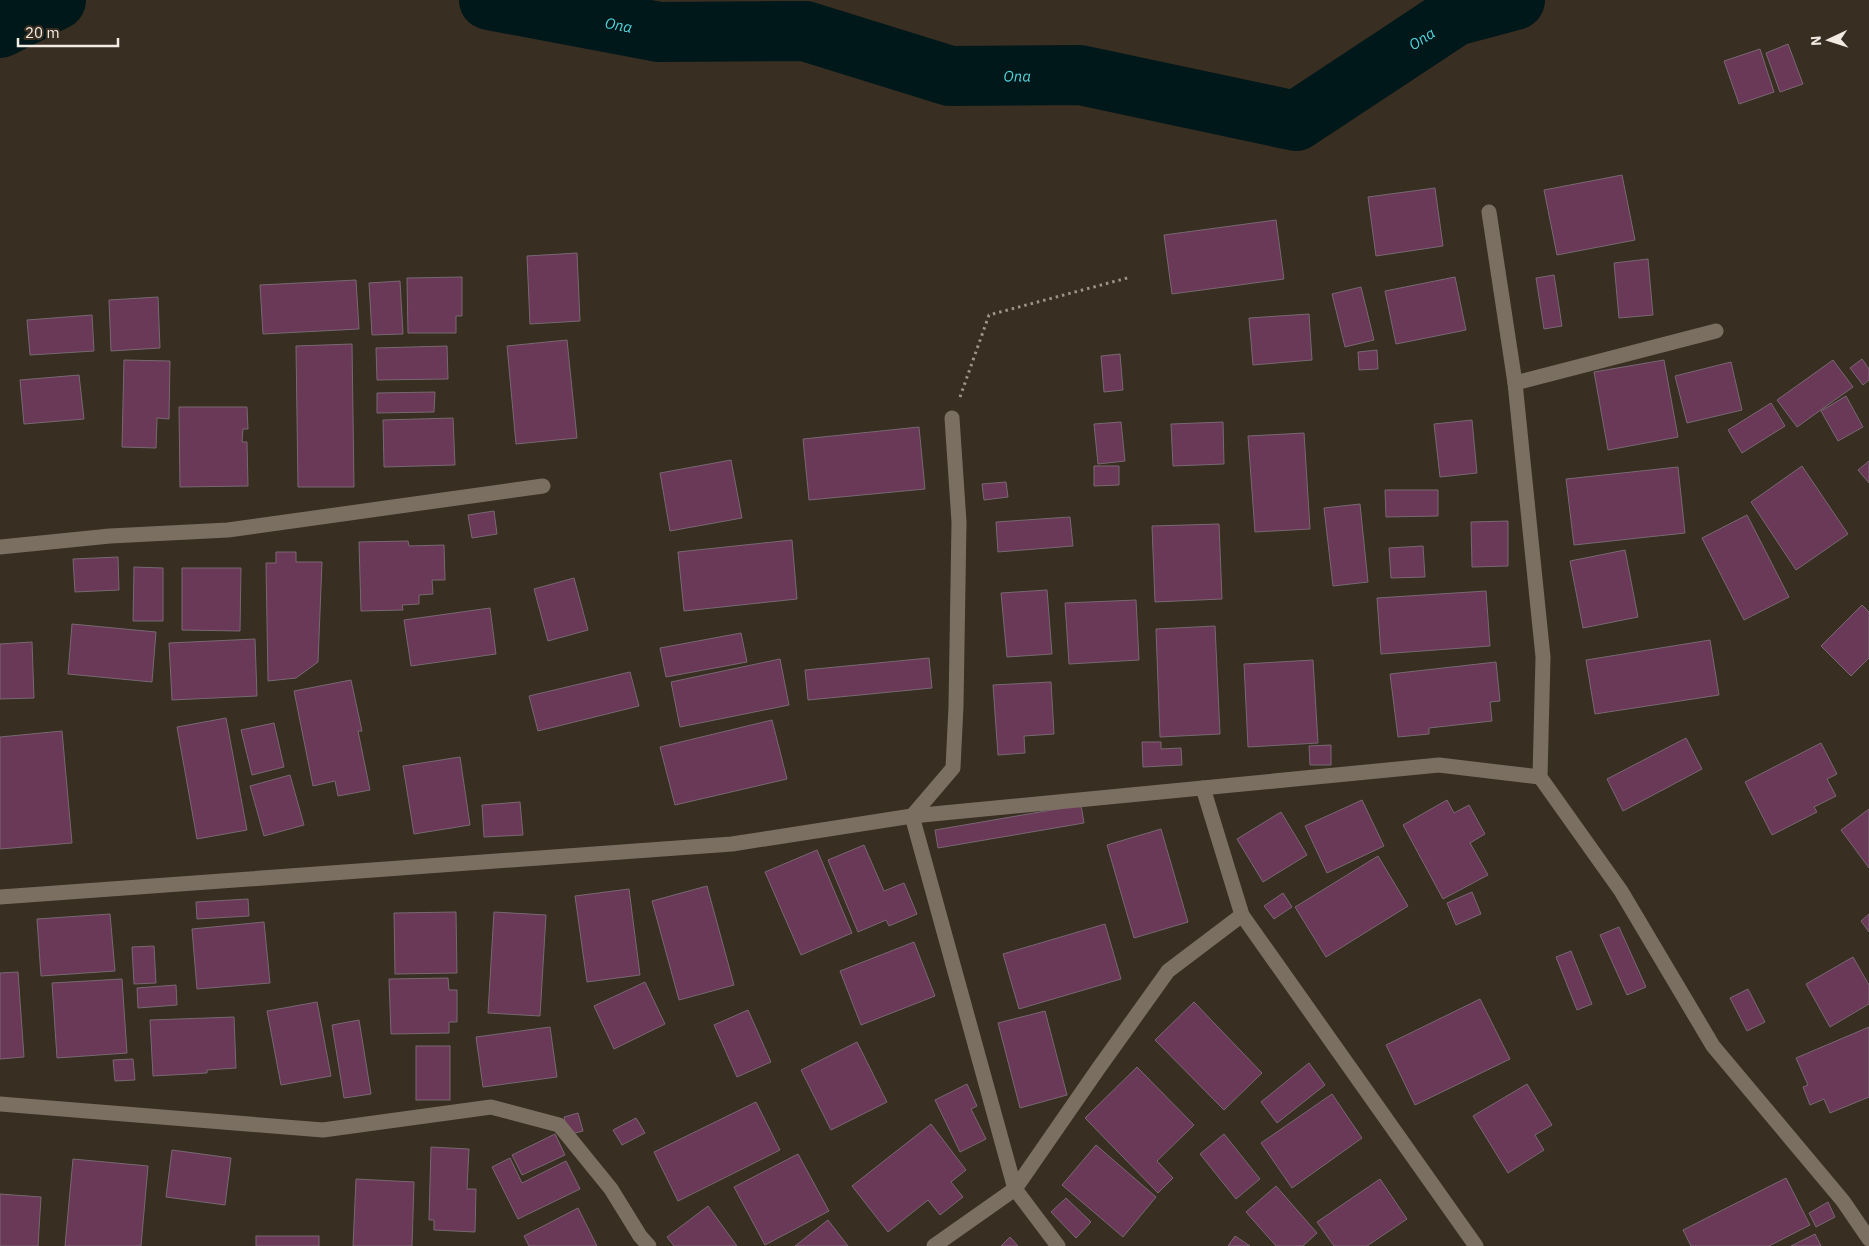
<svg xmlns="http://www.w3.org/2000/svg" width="1869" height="1246" font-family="'IBM Plex Sans',sans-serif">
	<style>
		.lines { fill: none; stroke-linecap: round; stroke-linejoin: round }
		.river { stroke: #001819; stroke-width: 60 }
		.building { fill: #6a3958; stroke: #786871 }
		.path { stroke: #9c948a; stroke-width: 3; stroke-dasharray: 2.5 4; stroke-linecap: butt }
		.street { stroke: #7b6f62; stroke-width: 15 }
		.labels { text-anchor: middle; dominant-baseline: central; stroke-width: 4.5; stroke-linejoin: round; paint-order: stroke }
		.water-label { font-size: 15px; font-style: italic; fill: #54d3db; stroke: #382e22 }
	</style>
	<rect width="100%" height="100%" fill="#382e22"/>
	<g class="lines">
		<!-- river -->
		<g class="river">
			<path id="s1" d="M489,0L659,32L805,31L950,76L1080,75L1296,121L1455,16L1515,0"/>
			<polyline points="0,28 56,0"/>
		</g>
	</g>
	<!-- building -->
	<g class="building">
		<polygon points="1788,44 1803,84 1780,92 1766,53"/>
		<polygon points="1760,49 1774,92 1739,104 1724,61"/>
		<polygon points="1622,175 1635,240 1557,255 1544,190"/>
		<polygon points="1435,188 1443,246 1376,256 1368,197"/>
		<polygon points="1276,220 1284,279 1172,294 1164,235"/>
		<polygon points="577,253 580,321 530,324 527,256"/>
		<polygon points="1648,259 1653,315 1619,318 1614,263"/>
		<polygon points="1554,275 1562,326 1544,329 1536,278"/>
		<polygon points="462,277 462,316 456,316 456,333 408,333 407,278"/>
		<polygon points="1455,277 1466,330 1396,344 1385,291"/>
		<polygon points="356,280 359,329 263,334 260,285"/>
		<polygon points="400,281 403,334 372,335 369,283"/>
		<polygon points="1361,287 1374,340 1345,347 1332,294"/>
		<polygon points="158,297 160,348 111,351 109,300"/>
		<polygon points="1309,314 1312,360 1253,365 1249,318"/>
		<polygon points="92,315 94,351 30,355 27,320"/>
		<polygon points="567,340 577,438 516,444 507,346"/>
		<polygon points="352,344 354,487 298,487 296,346"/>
		<polygon points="447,346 448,379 377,380 376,348"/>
		<polygon points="1377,350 1378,369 1359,370 1358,352"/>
		<polygon points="1120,354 1123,390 1104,392 1101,356"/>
		<polygon points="1862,359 1869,369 1869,380 1863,385 1850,368"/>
		<polygon points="124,360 170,361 169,419 157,418 156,448 122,447"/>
		<polygon points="1664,360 1678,437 1608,450 1594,372"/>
		<polygon points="1833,360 1853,387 1797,427 1777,400"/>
		<polygon points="1731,362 1742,410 1687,423 1675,376"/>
		<polygon points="79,375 84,419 24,424 20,380"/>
		<polygon points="435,392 434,412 377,413 377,393"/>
		<polygon points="1846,396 1863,427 1838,441 1821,411"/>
		<polygon points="1771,403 1785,426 1742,453 1728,430"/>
		<polygon points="179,407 247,407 248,429 243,429 242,442 247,442 248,486 180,487"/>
		<polygon points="453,418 455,465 384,467 383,420"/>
		<polygon points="1472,420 1477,473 1440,477 1434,424"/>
		<polygon points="1121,422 1125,461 1098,464 1094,424"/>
		<polygon points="1223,422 1224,464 1173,466 1171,424"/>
		<polygon points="919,427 925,489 809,500 803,439"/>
		<polygon points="1304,433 1310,529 1255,532 1248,436"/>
		<polygon points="731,460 742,518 670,531 660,473"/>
		<polygon points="1869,461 1869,483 1858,470"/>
		<polygon points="1094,466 1119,466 1119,485 1094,486"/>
		<polygon points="1802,466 1848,534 1796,570 1751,502"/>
		<polygon points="1678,467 1685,533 1574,545 1566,479"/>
		<polygon points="1006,482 1008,497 984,500 982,484"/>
		<polygon points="1385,490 1438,490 1438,516 1386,517"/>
		<polygon points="1360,504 1368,582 1333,586 1324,508"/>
		<polygon points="494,511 497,534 472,538 468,515"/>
		<polygon points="1747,515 1789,597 1744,620 1702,538"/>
		<polygon points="1070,517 1073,546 998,552 996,522"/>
		<polygon points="1508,521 1508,566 1472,567 1471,522"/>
		<polygon points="1219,524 1222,599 1155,602 1152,526"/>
		<polygon points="792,540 797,599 684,611 678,552"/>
		<polygon points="408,541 409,546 444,545 445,580 432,580 433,594 419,595 419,604 402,605 403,610 361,611 359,542"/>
		<polygon points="1423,546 1425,577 1391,578 1389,548"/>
		<polygon points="1625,550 1638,617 1583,628 1570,561"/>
		<polygon points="276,552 296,552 296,562 322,562 318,662 296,678 268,681 266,563 276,563"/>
		<polygon points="118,557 119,590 75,592 73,559"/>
		<polygon points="134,567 163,568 163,621 133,621"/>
		<polygon points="182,568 241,568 240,631 182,630"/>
		<polygon points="574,578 588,630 548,641 534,589"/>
		<polygon points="1047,590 1052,654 1007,657 1001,593"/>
		<polygon points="1486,591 1490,646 1381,654 1377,598"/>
		<polygon points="1136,600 1139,660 1069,664 1065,603"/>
		<polygon points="1862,605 1869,612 1869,658 1851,676 1821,646"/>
		<polygon points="490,608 496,654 411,666 404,620"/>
		<polygon points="72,624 156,632 152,682 68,674"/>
		<polygon points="1215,626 1220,734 1160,737 1156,629"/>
		<polygon points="741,633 747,662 666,677 660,648"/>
		<polygon points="255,639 257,696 172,700 169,643"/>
		<polygon points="1710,640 1719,695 1595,714 1586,660"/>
		<polygon points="32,642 34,698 0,699 0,644"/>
		<polygon points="929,658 932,688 808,700 805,670"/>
		<polygon points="780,659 789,705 680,727 671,682"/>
		<polygon points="1313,660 1318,743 1248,747 1244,664"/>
		<polygon points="1496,662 1500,701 1490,702 1492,721 1429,728 1429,734 1398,737 1390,674"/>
		<polygon points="630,672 639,706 538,731 529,696"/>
		<polygon points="351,680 362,731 358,731 370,790 338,796 335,781 313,786 294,691"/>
		<polygon points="1051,682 1054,734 1024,736 1025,753 998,755 993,685"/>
		<polygon points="226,718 247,830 197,839 177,727"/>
		<polygon points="772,720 787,779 675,805 660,747"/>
		<polygon points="274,723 284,767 252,775 241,730"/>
		<polygon points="62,731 72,843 0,849 0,737"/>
		<polygon points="1686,738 1702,769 1623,811 1607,779"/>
		<polygon points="1142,742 1161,742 1161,749 1181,748 1182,765 1143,767"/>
		<polygon points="1821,743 1837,774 1827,779 1836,796 1814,807 1817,812 1772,835 1745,782"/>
		<polygon points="1331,745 1331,765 1310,765 1309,746"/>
		<polygon points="460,757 470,825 414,834 403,766"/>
		<polygon points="290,775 304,825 264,836 250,786"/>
		<polygon points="1362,800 1384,846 1327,873 1305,826"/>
		<polygon points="1447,800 1454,813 1469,805 1485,834 1470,843 1488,875 1443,899 1403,825"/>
		<polygon points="520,802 523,835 484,837 482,805"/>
		<polygon points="1081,805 1084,823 938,848 935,830"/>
		<polygon points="1869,809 1869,868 1841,830"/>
		<polygon points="1281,812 1307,855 1263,882 1237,839"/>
		<polygon points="1161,829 1188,922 1134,938 1107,845"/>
		<polygon points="864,845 884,891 904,883 917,914 889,926 886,920 858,932 828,860"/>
		<polygon points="817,850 852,933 801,955 765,872"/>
		<polygon points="1378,856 1408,906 1326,957 1295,907"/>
		<polygon points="707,886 734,985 679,1000 652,901"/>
		<polygon points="629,889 640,975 587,982 575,896"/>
		<polygon points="1472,892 1481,914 1456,925 1447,903"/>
		<polygon points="1283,893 1292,907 1274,919 1264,906"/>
		<polygon points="248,899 249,916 197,919 196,902"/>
		<polygon points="456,912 457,973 395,974 394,913"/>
		<polygon points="494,912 546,915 540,1016 488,1013"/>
		<polygon points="110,914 115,971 41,976 37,919"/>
		<polygon points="1869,914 1869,932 1861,921"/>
		<polygon points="264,922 270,983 197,989 192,929"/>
		<polygon points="1105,924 1121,979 1019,1009 1003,954"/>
		<polygon points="1619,927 1646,987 1627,995 1600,935"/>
		<polygon points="914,942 935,996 861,1025 840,971"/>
		<polygon points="154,946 156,983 134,984 132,947"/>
		<polygon points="1571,951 1592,1004 1577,1010 1556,957"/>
		<polygon points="1853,957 1869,985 1869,1004 1830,1027 1806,984"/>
		<polygon points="18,972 24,1057 0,1059 0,973"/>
		<polygon points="448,978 449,990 457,990 457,1022 449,1022 449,1033 391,1034 389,979"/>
		<polygon points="122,979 127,1053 57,1058 52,983"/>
		<polygon points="645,982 665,1024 614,1049 594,1006"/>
		<polygon points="176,985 177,1005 138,1008 137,988"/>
		<polygon points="1748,989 1765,1022 1747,1031 1730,998"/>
		<polygon points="1480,999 1510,1059 1415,1105 1386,1045"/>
		<polygon points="317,1002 331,1076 281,1085 267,1011"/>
		<polygon points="1194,1002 1262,1073 1224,1110 1155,1040"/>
		<polygon points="748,1010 771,1062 737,1077 714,1025"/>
		<polygon points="1045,1011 1067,1095 1020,1108 998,1023"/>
		<polygon points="234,1017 236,1068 207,1070 207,1073 153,1076 150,1020"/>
		<polygon points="359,1020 371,1094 344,1098 332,1025"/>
		<polygon points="550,1027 557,1077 483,1087 476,1037"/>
		<polygon points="1869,1027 1869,1097 1830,1113 1824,1099 1810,1105 1803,1087 1808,1085 1796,1058"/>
		<polygon points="857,1042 887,1102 831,1130 801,1070"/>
		<rect x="416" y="1046" width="34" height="54"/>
		<polygon points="133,1059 135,1080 115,1081 113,1060"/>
		<polygon points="1309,1063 1325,1085 1277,1123 1261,1102"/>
		<polygon points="1137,1067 1194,1125 1157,1161 1173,1178 1158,1193 1085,1118"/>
		<polygon points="967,1084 977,1106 971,1109 986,1139 960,1152 935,1100"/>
		<polygon points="1527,1084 1552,1125 1535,1135 1544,1150 1508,1173 1473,1116"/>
		<polygon points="1332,1094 1362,1138 1292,1188 1261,1143"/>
		<polygon points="756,1102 780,1150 678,1201 654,1152"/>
		<polygon points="578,1113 583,1131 568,1135 564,1117"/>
		<polygon points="636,1118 645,1133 622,1145 613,1130"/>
		<polygon points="931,1124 966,1170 951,1182 963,1197 940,1215 928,1200 888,1232 852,1186"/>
		<polygon points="555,1134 565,1155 522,1175 512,1155"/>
		<polygon points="1224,1134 1260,1179 1236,1199 1200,1154"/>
		<polygon points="1096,1145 1156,1197 1123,1237 1062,1185"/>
		<polygon points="431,1147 469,1149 467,1189 476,1189 475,1232 434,1230 434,1220 429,1220"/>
		<polygon points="172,1150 231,1158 225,1205 166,1197"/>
		<polygon points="798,1154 829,1211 765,1245 734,1187"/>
		<polygon points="510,1158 522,1183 566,1161 580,1189 518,1219 492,1167"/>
		<polygon points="73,1159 148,1166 141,1246 65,1246"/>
		<polygon points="1786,1178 1810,1225 1769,1246 1691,1246 1683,1230"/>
		<polygon points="356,1179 414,1182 412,1246 353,1246"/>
		<polygon points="1380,1179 1407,1219 1367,1246 1334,1246 1317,1222"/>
		<polygon points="1276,1186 1317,1233 1303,1246 1276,1246 1246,1212"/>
		<polygon points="0,1194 41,1197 38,1246 0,1246"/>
		<polygon points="1066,1198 1091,1222 1076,1238 1051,1212"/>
		<polygon points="1828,1202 1835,1217 1816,1227 1809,1213"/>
		<polygon points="708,1206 737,1246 674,1246 667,1237"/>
		<polygon points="578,1208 597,1246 529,1246 524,1236"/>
		<polygon points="828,1220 848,1246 795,1246"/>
		<polygon points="1815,1234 1821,1246 1791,1246"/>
		<rect x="256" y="1236" width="63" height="10"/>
		<polygon points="1235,1236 1250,1246 1228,1246"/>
		<polygon points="1010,1237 1018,1246 1001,1246"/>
	</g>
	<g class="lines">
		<!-- path -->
		<polyline class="path" points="960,397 989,315 1131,277"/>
		<!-- street -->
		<g class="street">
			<polyline points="1489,212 1515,383"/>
			<polyline points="1716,331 1515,383 1543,657 1540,777 1621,891 1713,1046 1843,1201 1869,1239"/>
			<polyline points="952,418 959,522 956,706 953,768 912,816 1015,1189 1058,1246"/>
			<polyline points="0,547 110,536 228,530 543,486"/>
			<polyline points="1203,788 1242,915 1476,1246"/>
			<polyline points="0,897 732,844 912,816 1439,765 1540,777"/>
			<polyline points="0,1104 323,1130 491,1107 559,1125 611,1189 640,1236 649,1246"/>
			<polyline points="934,1246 1015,1189 1098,1069 1168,971 1242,915"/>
		</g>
	</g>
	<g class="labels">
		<!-- water labels -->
		<g class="water-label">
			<text stroke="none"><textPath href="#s1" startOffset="132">Ona</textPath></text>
			<text stroke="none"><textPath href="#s1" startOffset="972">Ona</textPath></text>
			<text stroke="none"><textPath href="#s1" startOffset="538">Ona</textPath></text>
		</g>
	</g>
	<!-- north arrow -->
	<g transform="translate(1829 40) rotate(266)" stroke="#382e22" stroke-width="4" paint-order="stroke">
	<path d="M0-4L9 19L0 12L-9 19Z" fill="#f2ebe3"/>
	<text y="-8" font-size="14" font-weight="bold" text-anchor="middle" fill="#f2ebe3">N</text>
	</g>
	<!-- scale -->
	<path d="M18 38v8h100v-8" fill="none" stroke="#f2ebe3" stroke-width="2.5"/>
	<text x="25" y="38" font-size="15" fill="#f2ebe3" stroke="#382e22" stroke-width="4" paint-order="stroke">20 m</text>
</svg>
